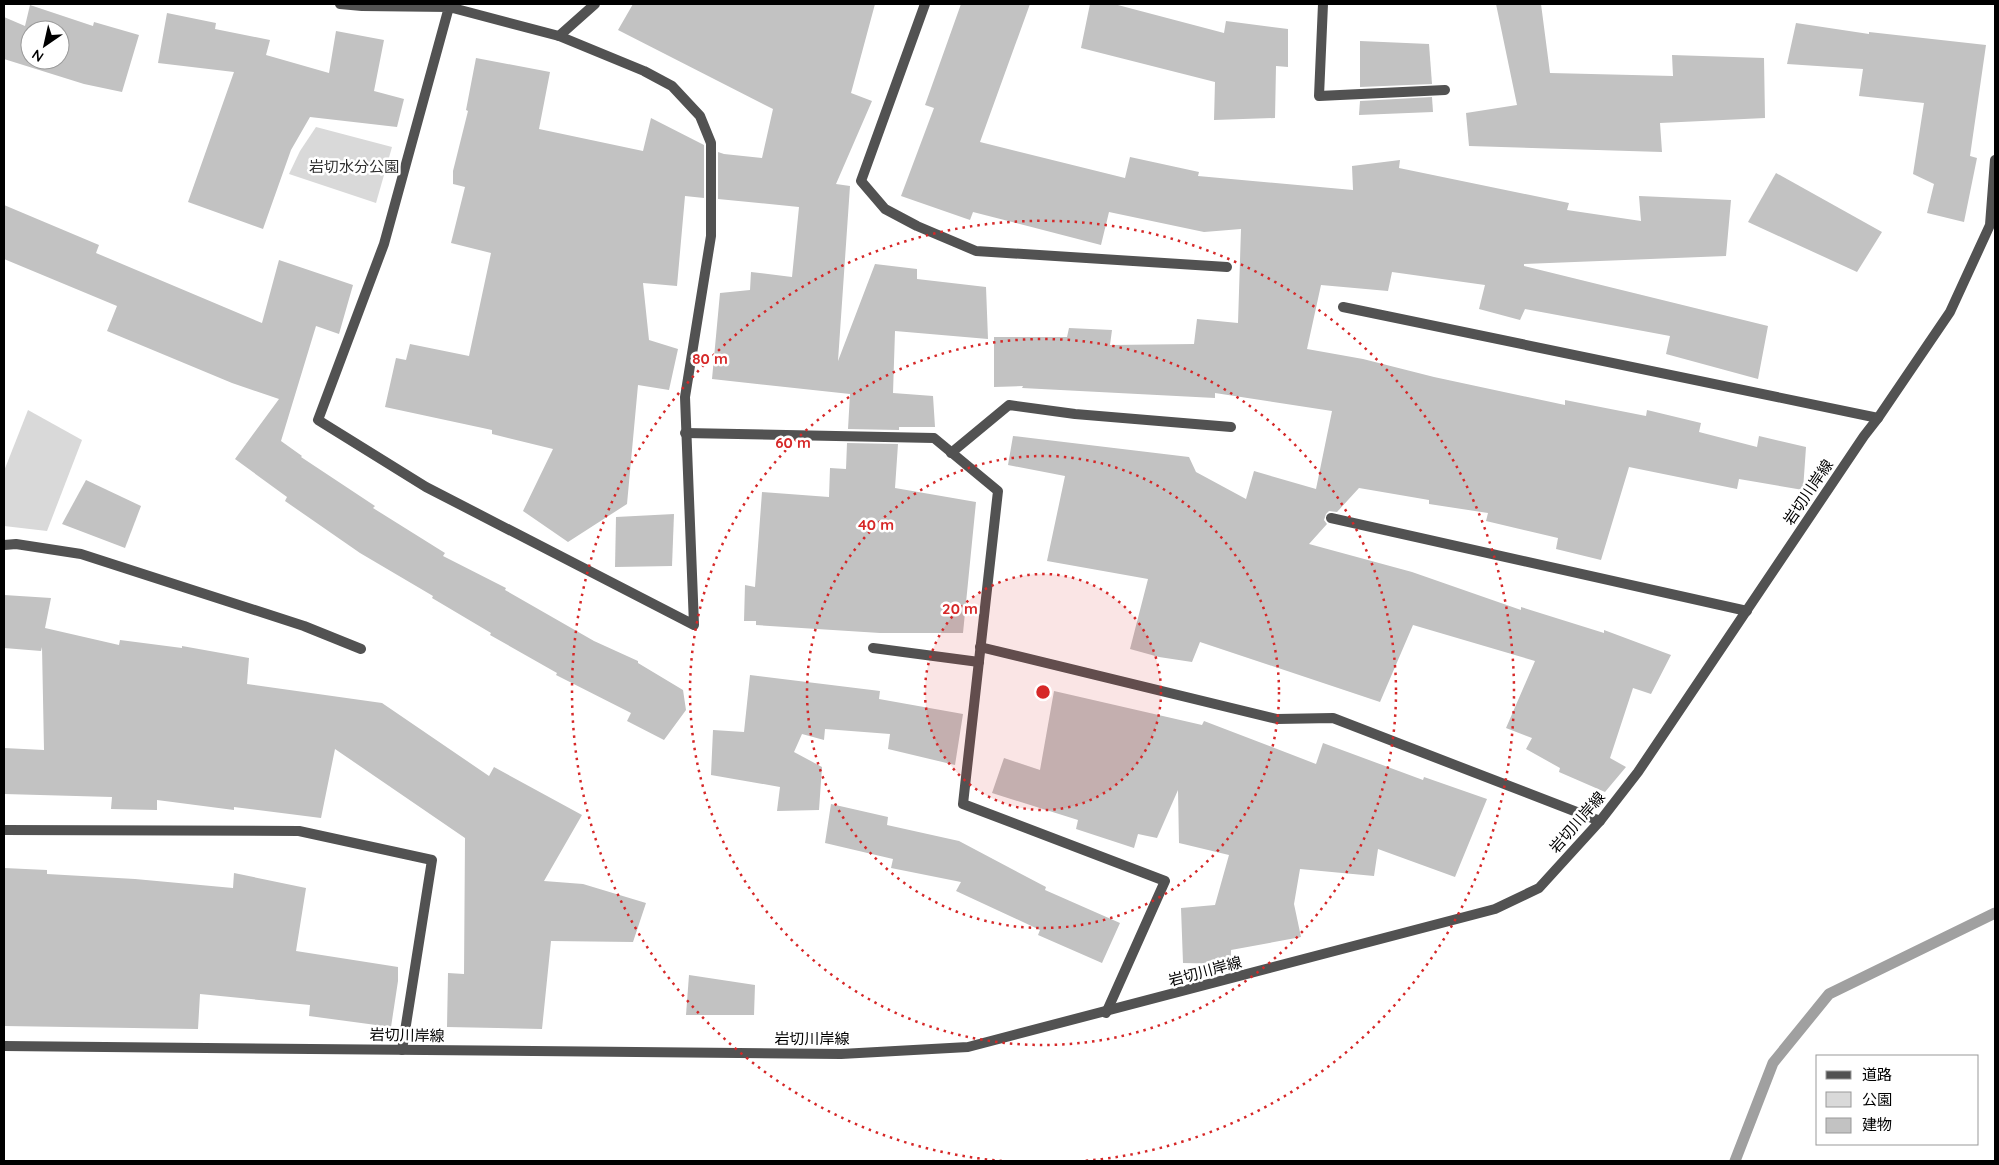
<svg xmlns="http://www.w3.org/2000/svg" width="1999" height="1165" font-family="Quicksand,'Noto Sans JP',sans-serif">
	<style>
		.green { fill: #d9d9d9 }
		.lines { fill: none; stroke-linecap: round; stroke-linejoin: round }
		.stream { stroke: #a0a0a0; stroke-width: 11 }
		.building { fill: #c2c2c2; fill-rule: evenodd }
		.street { stroke: #525252; stroke-width: 10 }
		.ring { fill: none; stroke: #d62828; stroke-width: 2.5; stroke-dasharray: 2.5 5 }
		.labels { text-anchor: middle; dominant-baseline: central; stroke-width: 5; stroke-linejoin: round; paint-order: stroke }
		.park-label { font-size: 15px; fill: #303030; stroke: #fff }
		.street-label { font-size: 15px; fill: #000; stroke: #fff }
		.centre { fill: #d62828; stroke: #fff; stroke-width: 2.5 }
		.ring-label { font-size: 15px; text-anchor: middle; font-weight: bold; fill: #d62828; stroke: #fff; stroke-width: 5; stroke-linejoin: round; paint-order: stroke }
	</style>
	<rect width="100%" height="100%" fill="#fff"/>
	<!-- green -->
	<g class="green">
		<polygon points="316,127 392,147 376,203 289,174 300,151"/>
		<polygon points="28,410 82,440 47,531 4,526 4,471"/>
	</g>
	<g class="lines">
		<!-- stream -->
		<polyline class="stream" points="1735,1161 1773,1063 1829,994 1995,913"/>
	</g>
	<!-- building -->
	<g class="building">
		<polygon points="633,4 875,4 851,93 872,101 836,184 850,186 838,361 875,264 917,269 917,279 986,287 988,339 895,331 893,393 933,396 935,427 899,427 899,430 848,429 850,394 712,379 720,293 750,290 751,272 792,277 799,207 718,199 718,152 724,154 762,158 773,109 618,30"/>
		<polygon points="961,4 1030,4 980,142 1125,178 1130,157 1199,172 1198,176 1353,190 1352,166 1400,160 1399,168 1569,203 1567,210 1641,221 1639,196 1731,200 1726,256 1524,264 1524,266 1768,326 1758,379 1666,354 1670,336 1525,309 1520,320 1479,309 1485,285 1392,272 1388,291 1321,285 1307,349 1363,359 1434,377 1565,405 1565,400 1646,416 1647,410 1701,423 1699,432 1757,447 1759,436 1806,447 1803,490 1739,479 1737,489 1629,467 1601,560 1556,549 1558,538 1486,521 1488,513 1429,504 1429,500 1359,488 1337,512 1329,511 1326,514 1324,520 1327,524 1309,544 1412,572 1521,610 1521,607 1604,633 1604,630 1671,655 1651,694 1633,688 1610,758 1626,767 1605,792 1559,772 1560,768 1526,749 1532,738 1506,728 1535,661 1413,625 1380,702 1200,642 1192,662 1159,657 1130,649 1148,579 1047,561 1065,476 1008,465 1013,436 1189,457 1196,472 1246,499 1254,471 1316,489 1332,411 1215,393 1215,398 1022,388 1023,386 994,387 994,337 1067,337 1069,328 1112,330 1110,345 1194,344 1197,319 1238,323 1241,229 1204,232 1109,212 1101,245 973,212 970,220 901,196 934,108 925,105"/>
		<polygon points="1090,4 1114,4 1224,33 1226,21 1288,29 1288,67 1276,66 1275,118 1214,120 1215,82 1081,48"/>
		<polygon points="1496,4 1541,4 1550,73 1673,76 1672,55 1764,58 1765,118 1660,123 1662,152 1469,146 1466,113 1517,105"/>
		<path d="M30,5L93,26L94,22L139,35L122,92L84,84L4,59V17L25,26ZM30,30H60V60H30Z"/>
		<polygon points="167,13 216,23 215,29 270,40 266,55 329,73 336,31 384,40 374,91 404,99 397,127 310,117 291,150 263,229 188,202 234,72 158,63"/>
		<polygon points="1796,23 1869,34 1869,32 1986,45 1970,156 1977,158 1964,222 1927,213 1934,184 1913,174 1924,103 1859,96 1863,69 1787,64"/>
		<polygon points="1360,41 1429,44 1432,84 1360,87"/>
		<polygon points="476,58 550,72 539,129 643,151 651,118 704,145 704,198 685,196 677,286 643,283 649,340 678,349 669,390 638,385 627,504 568,542 523,511 553,449 492,434 492,430 385,407 396,358 406,360 410,344 469,356 491,253 451,243 465,187 453,184 453,171 468,111 466,110"/>
		<polygon points="1432,97 1433,112 1359,115 1360,101"/>
		<polygon points="1776,173 1882,232 1857,272 1748,222"/>
		<polygon points="4,205 99,245 96,253 262,323 279,260 353,285 339,334 316,326 281,441 302,456 301,457 375,506 373,508 445,553 443,556 506,588 505,590 594,641 638,661 638,663 683,690 686,710 664,740 627,721 631,713 556,675 557,673 490,635 491,633 432,598 433,596 360,553 285,501 287,497 235,459 279,399 232,383 107,331 117,306 4,259"/>
		<polygon points="847,443 898,444 895,488 976,502 963,633 880,633 756,625 756,621 744,621 745,585 755,587 762,492 829,497 830,468 846,469"/>
		<polygon points="86,480 141,506 125,548 62,524"/>
		<polygon points="674,514 672,566 615,567 616,517"/>
		<polygon points="4,595 51,598 45,628 119,645 120,640 182,648 182,646 249,658 247,684 382,703 489,776 494,767 582,815 544,881 583,884 646,903 633,942 551,941 542,1029 447,1027 448,973 464,974 465,838 335,749 321,818 234,807 234,810 157,800 157,810 111,809 112,797 4,794 4,748 44,750 42,647 41,651 4,648"/>
		<polygon points="750,675 880,691 879,699 963,714 955,765 888,749 890,734 825,729 824,740 802,734 794,752 822,767 819,810 777,811 780,787 711,775 713,730 744,732"/>
		<polygon points="1054,691 1202,725 1204,721 1316,764 1323,743 1423,780 1424,777 1487,799 1455,877 1378,849 1374,876 1300,869 1294,904 1301,937 1231,950 1231,964 1183,963 1181,908 1215,905 1229,855 1179,843 1178,790 1157,838 1138,834 1134,848 1076,829 1078,820 992,793 1004,758 1040,770"/>
		<polygon points="831,804 888,817 887,825 959,841 1046,887 1045,890 1120,923 1102,963 1038,935 1040,930 956,891 961,882 891,868 893,859 825,843"/>
		<polygon points="4,868 47,870 47,874 135,879 233,888 234,873 306,888 296,951 398,967 398,981 391,1027 309,1016 310,1005 200,994 198,1029 4,1026"/>
		<polygon points="689,975 755,985 754,1015 686,1015"/>
	</g>
	<g class="lines">
		<!-- street -->
		<g class="street">
			<polyline points="340,4 362,6 449,7 559,36 644,71 672,86 700,116 711,143 711,236 685,397 694,625 426,487 318,420 384,244 449,7"/>
			<polyline points="925,4 861,181 885,209 917,226 976,251 1227,267"/>
			<polyline points="1323,4 1319,96 1445,90"/>
			<polyline points="559,36 595,4"/>
			<polyline points="1343,307 1878,418"/>
			<polyline points="685,433 934,438 998,491 963,804 1165,881 1106,1013"/>
			<polyline points="951,453 1009,405 1075,414 1231,427"/>
			<polyline points="1331,518 1747,611"/>
			<polyline points="4,545 16,544 81,554 304,626 361,649"/>
			<polyline points="980,647 1277,719 1333,718 1600,821"/>
			<polyline points="873,648 979,662"/>
			<polyline points="4,830 299,831 432,860 402,1050"/>
			<polyline points="4,1046 841,1054 968,1047 1495,909 1539,888 1600,821 1638,772 1864,436 1878,418 1950,312 1990,225 1995,160"/>
		</g>
	</g>
	<!-- distance rings -->
	<circle cx="1043" cy="692" r="118" fill="#d62828" fill-opacity=".12"/>
	<g class="ring">
		<circle cx="1043" cy="692" r="118"/>
		<circle cx="1043" cy="692" r="236"/>
		<circle cx="1043" cy="692" r="353"/>
		<path d="M1002 1161A471 471 0 1 1 1084 1161"/>
	</g>
	<g class="labels">
		<!-- park labels -->
		<g class="park-label">
			<text x="354" y="166">岩切水分公園</text>
		</g>
		<!-- street labels -->
		<g class="street-label">
			<text transform="translate(1808 492) rotate(-56)">岩切川岸線</text>
			<text transform="translate(1577 822) rotate(-49)">岩切川岸線</text>
			<text transform="translate(1205 971) rotate(-15)">岩切川岸線</text>
			<text transform="translate(407 1035) rotate(1)">岩切川岸線</text>
			<text x="812" y="1038">岩切川岸線</text>
		</g>
	</g>
	<circle cx="1043" cy="692" r="8" class="centre"/>
	<g class="ring-label">
		<text x="710" y="364">80 m</text>
		<text x="793" y="448">60 m</text>
		<text x="876" y="530">40 m</text>
		<text x="960" y="614">20 m</text>
	</g>
	<!-- border -->
	<rect width="1999" height="1165" fill="none" stroke="#000000" stroke-width="10"/>
	<!-- legend -->
	<rect x="1816" y="1055" width="162" height="90" fill="#ffffff" stroke="#999999"/>
	<rect x="1826" y="1071" width="25" height="8" fill="#525252" stroke="#999999"/>
	<text x="1862" y="1080" font-size="15" fill="#000000">道路</text>
	<rect x="1826" y="1092" width="25" height="15" fill="#d9d9d9" stroke="#999999"/>
	<text x="1862" y="1105" font-size="15" fill="#000000">公園</text>
	<rect x="1826" y="1118" width="25" height="15" fill="#c2c2c2" stroke="#999999"/>
	<text x="1862" y="1130" font-size="15" fill="#000000">建物</text>
	<!-- north arrow -->
	<g transform="translate(45 45) rotate(214)"><circle r="24" fill="#ffffff" stroke="#999999"/>
	<path d="M0-4L9 19L0 12L-9 19Z" fill="#000000"/>
	<text y="-8" font-size="14" font-weight="bold" text-anchor="middle" fill="#000000">N</text>
	</g>
</svg>
